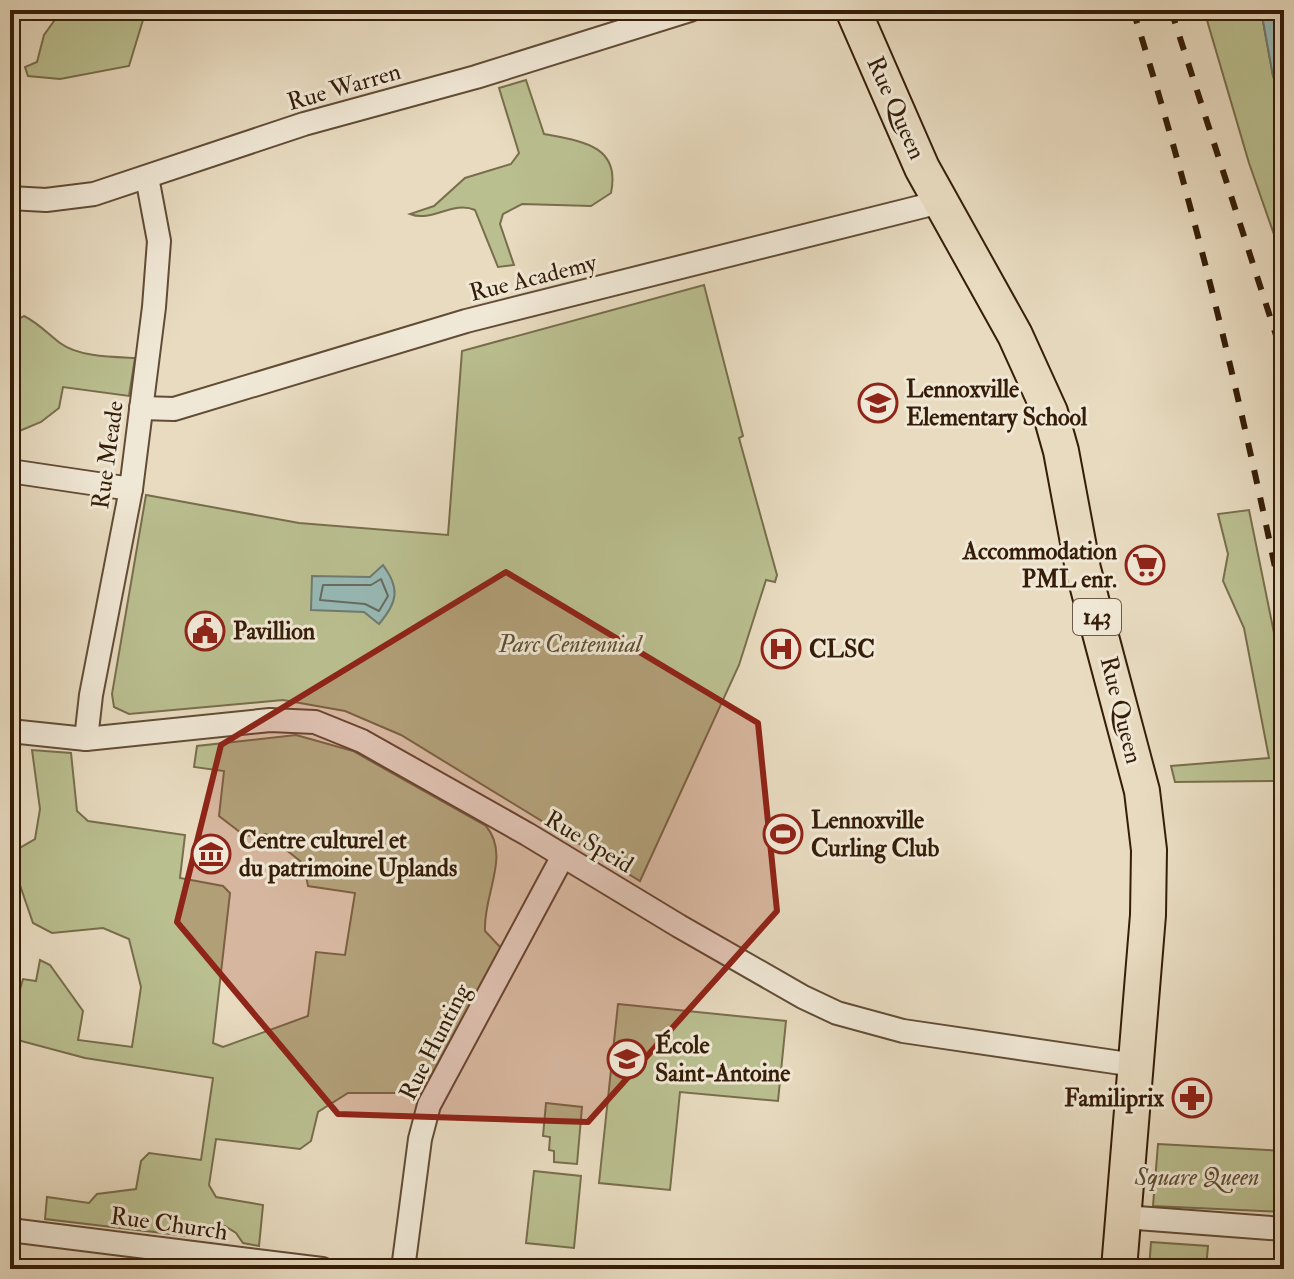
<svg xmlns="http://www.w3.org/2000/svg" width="1294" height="1279" font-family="'IM FELL Double Pica',serif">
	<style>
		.green { fill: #babf90; stroke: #786e4c; stroke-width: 2 }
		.water { fill: #98bab7; stroke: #707b71; stroke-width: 2 }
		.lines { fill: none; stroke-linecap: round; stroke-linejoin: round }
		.shore { stroke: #666c60; stroke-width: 2 }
		.minor-casing { stroke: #624c36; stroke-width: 26 }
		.primary-casing { stroke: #351d08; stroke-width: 38 }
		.minor { stroke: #f0e8d6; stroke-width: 22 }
		.primary { stroke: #e8dbc0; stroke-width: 34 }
		.rail { stroke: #351d08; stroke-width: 6; stroke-dasharray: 14 14; stroke-linecap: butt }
		.marked { fill: #8f2418; fill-opacity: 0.2; stroke: #8f2418; stroke-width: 6; stroke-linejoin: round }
		.labels { text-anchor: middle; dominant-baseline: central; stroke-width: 6; stroke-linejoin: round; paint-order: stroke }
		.shield { fill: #f0e8d6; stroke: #6d5a46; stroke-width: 2 }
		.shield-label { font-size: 22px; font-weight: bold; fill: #351d08 }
		.street-label { font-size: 24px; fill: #351d08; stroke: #f0e8d6 }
		.poi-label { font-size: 24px; font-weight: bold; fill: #351d08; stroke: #f0e8d6; text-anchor: start }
		.park-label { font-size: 24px; font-style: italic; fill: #5d4e31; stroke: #f0e8d6 }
	</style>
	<rect width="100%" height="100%" fill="#e8dbc0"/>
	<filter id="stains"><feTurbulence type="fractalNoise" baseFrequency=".0025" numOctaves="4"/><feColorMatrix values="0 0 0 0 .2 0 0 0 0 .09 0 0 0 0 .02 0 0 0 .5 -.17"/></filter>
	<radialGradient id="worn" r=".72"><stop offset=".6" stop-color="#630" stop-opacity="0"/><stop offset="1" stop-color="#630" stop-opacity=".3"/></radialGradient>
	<!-- green -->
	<g class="green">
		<polygon points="62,10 146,10 129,66 60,79 28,76 25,67 37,62 44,35"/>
		<polygon points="1204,10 1261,10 1273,76 1284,101 1284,263 1249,163"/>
		<path d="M526,80L544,134C581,141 621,145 611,193L591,206L522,204L503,214L500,224L514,265L498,267L475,210C453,200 432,223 410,214L434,206L465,178L511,164L519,153L499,88Z"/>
		<polygon points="704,285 743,436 739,438 777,575 775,582 766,580 739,665 640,881 401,735 345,711 283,700 129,714 114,707 112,694 146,495 299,523 448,535 462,351"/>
		<path d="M24,316C38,323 47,333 60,343C79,357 112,357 135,358L129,396L63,387L59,408L41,422L10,435V323Z"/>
		<polygon points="1249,510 1284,682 1284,816 1274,781 1175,782 1171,766 1269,758 1244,628 1223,581 1228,554 1218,514"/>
		<path d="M296,735L353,751L486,826C511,856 483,894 485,931L501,948L422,1093H348L318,1112L311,1141L300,1149L216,1139L209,1185L216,1197L263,1205L259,1246L243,1243L236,1233L225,1226L196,1237L45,1219L47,1197L89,1203L97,1194L136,1189L141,1161L149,1153L201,1160L213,1078L85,1058L10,1038V992L19,993L23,979L36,981L40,960L50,965L83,1011L78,1040L132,1047L141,987L129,939L103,928L52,933L33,923L13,865L18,849L35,839L40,809L32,750L71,753L77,811L88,821L185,835L180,878L223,886L230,893L213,1043L223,1047L308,1016L316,952L345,955L355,893L308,886L304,864L266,834L245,836L219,816L224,771L194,767L197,746Z"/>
		<polygon points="618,1004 786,1021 778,1101 680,1092 670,1190 599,1183"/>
		<polygon points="546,1103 582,1107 577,1164 554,1162 554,1151 549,1150 550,1137 543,1136"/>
		<polygon points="1158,1144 1284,1151 1284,1212 1153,1206"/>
		<polygon points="534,1171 581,1176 574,1248 526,1243"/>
		<polygon points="1151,1242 1208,1246 1206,1269 1149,1269"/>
	</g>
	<!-- water -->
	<g class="water">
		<polygon points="1261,10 1284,10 1284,101 1273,76"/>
		<path d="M383,565C400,588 398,602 379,624L364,612L311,610L312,576L370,577Z"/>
	</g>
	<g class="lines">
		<!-- shore -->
		<polygon class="shore" points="381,579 388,596 379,611 365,604 320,600 323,585 371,585"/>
		<!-- minor casing -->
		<g class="minor-casing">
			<g id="minor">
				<polyline points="10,198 46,200 94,194 304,124 476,77 690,10"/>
				<polyline points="141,408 174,409 466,321 940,202"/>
				<polyline points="10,471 131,489"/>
				<polyline points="10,731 86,739 270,720 315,722 362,741 527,834 679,926 803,997 837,1013 903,1031 1135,1065"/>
				<polyline points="86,739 91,695 131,489 154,307 159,241 147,177"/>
				<polyline points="1124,1217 1284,1229"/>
				<polyline points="10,1230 322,1269"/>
				<polyline points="403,1269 420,1139 429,1105 563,856"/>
			</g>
		</g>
		<!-- primary casing -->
		<g class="primary-casing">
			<polyline id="primary" points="853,10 922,168 1015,335 1050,412 1061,451 1083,569 1142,791 1149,850 1148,915 1119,1269"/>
		</g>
		<!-- minor -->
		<use href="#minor" class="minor"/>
		<!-- primary -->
		<use href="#primary" class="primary"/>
		<!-- rail -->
		<g class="rail">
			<path d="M1133,10C1195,207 1243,409 1284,611"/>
			<polyline points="1171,10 1284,360"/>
		</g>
	</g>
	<!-- marked area -->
	<path class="marked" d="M506,572L758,723L777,911L588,1122L338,1114L177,922L221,745Z"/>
	<!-- icons -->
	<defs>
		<g id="school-ring" transform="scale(2)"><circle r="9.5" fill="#f0e8d6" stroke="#8f2418" stroke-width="1.5"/><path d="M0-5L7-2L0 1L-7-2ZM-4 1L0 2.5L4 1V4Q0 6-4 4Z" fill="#8f2418"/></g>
		<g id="supermarket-ring" transform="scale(2)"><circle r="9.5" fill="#f0e8d6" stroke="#8f2418" stroke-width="1.5"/><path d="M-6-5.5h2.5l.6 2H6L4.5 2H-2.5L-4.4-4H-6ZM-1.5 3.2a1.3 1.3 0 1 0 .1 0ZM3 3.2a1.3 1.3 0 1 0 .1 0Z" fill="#8f2418"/></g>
		<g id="civic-ring" transform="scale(2)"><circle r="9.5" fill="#f0e8d6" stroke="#8f2418" stroke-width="1.5"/><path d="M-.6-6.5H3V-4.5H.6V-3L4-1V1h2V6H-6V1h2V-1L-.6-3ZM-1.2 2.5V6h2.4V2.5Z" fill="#8f2418"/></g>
		<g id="hospital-ring" transform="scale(2)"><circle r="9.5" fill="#f0e8d6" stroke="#8f2418" stroke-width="1.5"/><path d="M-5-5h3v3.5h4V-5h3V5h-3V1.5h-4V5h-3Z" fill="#8f2418"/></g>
		<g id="stadium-ring" transform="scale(2)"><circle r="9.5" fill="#f0e8d6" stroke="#8f2418" stroke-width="1.5"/><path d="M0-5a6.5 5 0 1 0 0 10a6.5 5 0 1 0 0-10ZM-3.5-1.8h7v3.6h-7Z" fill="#8f2418"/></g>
		<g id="museum-ring" transform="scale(2)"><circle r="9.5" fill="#f0e8d6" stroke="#8f2418" stroke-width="1.5"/><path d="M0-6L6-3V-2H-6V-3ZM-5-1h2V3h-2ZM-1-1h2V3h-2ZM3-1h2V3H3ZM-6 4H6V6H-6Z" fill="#8f2418"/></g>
		<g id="pharmacy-ring" transform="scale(2)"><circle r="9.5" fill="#f0e8d6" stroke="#8f2418" stroke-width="1.5"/><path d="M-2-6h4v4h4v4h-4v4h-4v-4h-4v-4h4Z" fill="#8f2418"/></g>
	</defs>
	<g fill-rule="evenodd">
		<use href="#school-ring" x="878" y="403"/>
		<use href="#supermarket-ring" x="1145" y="565"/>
		<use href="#civic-ring" x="205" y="631"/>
		<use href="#hospital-ring" x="781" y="649"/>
		<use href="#stadium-ring" x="783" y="834"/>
		<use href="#museum-ring" x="211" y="854"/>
		<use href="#school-ring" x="627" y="1059"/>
		<use href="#pharmacy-ring" x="1192" y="1098"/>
	</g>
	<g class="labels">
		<!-- shield labels -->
		<rect class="shield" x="1073" y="599" width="48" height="36" rx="6"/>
		<g class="shield-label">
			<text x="1097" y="617">143</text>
		</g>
		<!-- street labels -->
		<g class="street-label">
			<text transform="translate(344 87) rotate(-16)">Rue Warren</text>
			<text transform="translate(896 108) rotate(66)">Rue Queen</text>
			<text transform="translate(533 278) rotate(-14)">Rue Academy</text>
			<text transform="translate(108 455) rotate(-82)">Rue Meade</text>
			<text transform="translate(1121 710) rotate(76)">Rue Queen</text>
			<text transform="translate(589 842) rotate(31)">Rue Speid</text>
			<text transform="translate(435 1042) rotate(-63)">Rue Hunting</text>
			<text transform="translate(169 1224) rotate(8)">Rue Church</text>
		</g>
		<!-- poi labels -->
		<g class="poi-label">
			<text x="906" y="389">Lennoxville<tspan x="906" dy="28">Elementary School</tspan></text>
			<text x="1117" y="551" text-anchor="end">Accommodation<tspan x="1117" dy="28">PML enr.</tspan></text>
			<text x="233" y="631">Pavillion</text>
			<text x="809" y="649">CLSC</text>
			<text x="811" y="820">Lennoxville<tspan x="811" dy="28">Curling Club</tspan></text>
			<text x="239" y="840">Centre culturel et<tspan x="239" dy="28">du patrimoine Uplands</tspan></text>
			<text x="655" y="1045">École<tspan x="655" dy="28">Saint-Antoine</tspan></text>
			<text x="1164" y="1098" text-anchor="end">Familiprix</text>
		</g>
		<!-- park labels -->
		<g class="park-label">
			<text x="570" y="644">Parc Centennial</text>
			<text x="1197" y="1177">Square Queen</text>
		</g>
	</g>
	<!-- margin -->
	<rect width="1294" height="1279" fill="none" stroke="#e8dbc0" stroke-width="40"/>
	<rect x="12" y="12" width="1270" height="1255" fill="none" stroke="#351d08" stroke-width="4"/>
	<rect x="20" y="20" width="1254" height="1239" fill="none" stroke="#351d08" stroke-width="2"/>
	<rect width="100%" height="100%" filter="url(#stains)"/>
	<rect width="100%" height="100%" fill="url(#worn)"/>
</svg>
